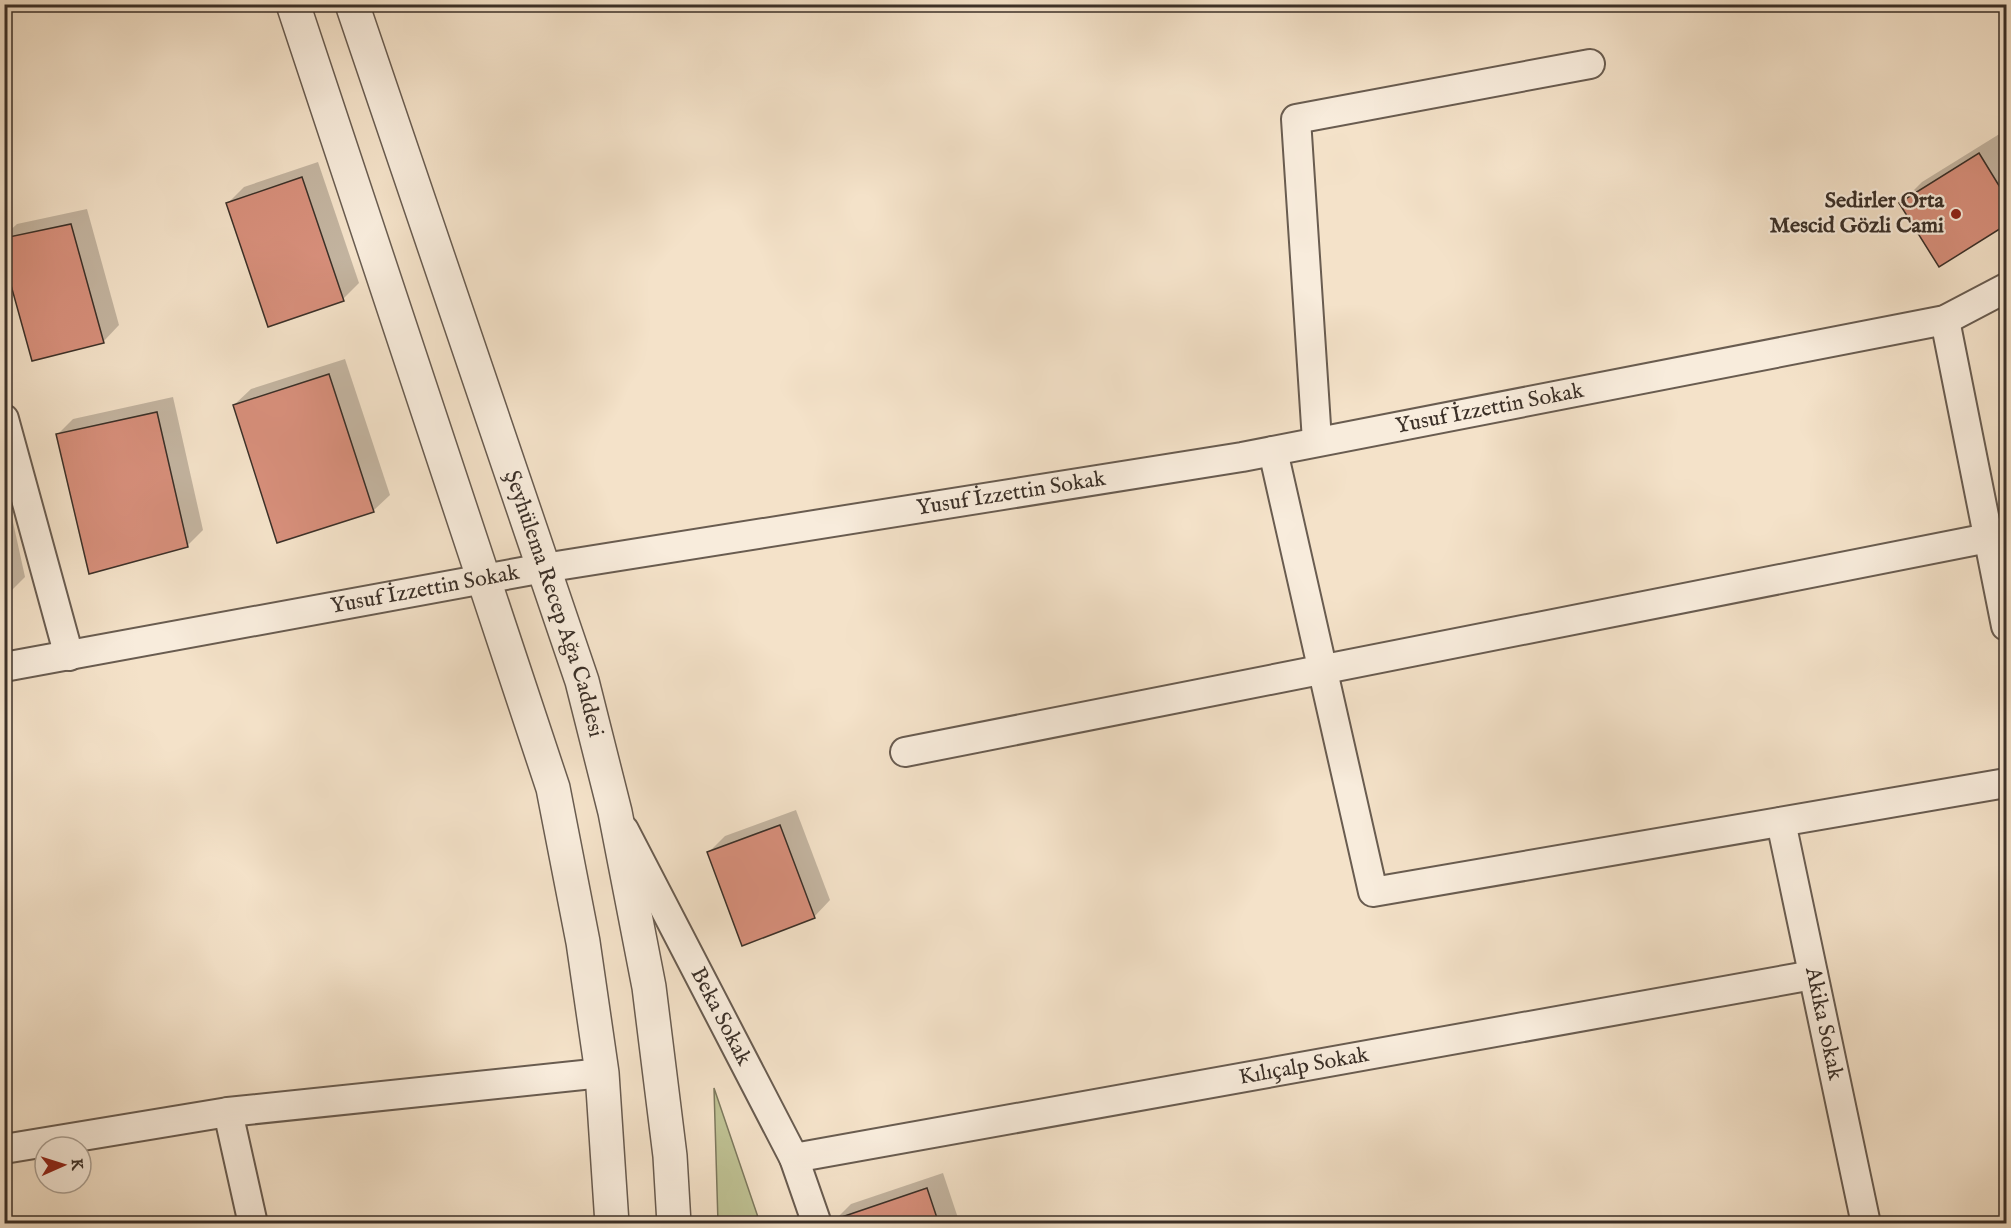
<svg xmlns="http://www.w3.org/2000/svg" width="2011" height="1228" font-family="'IM FELL English',serif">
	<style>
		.green { fill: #bfc294; stroke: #7d795e; stroke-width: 1.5 }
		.shadow { fill: #0003 }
		.building { fill: #d78f7b; stroke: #3b3028; stroke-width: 1.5 }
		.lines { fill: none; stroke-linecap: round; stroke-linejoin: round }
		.minor-casing { stroke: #695c50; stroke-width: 32 }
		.tertiary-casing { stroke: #695c50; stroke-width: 36 }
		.minor { stroke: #f8ecdc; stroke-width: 28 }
		.tertiary { stroke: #f8ecdc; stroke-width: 33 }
		.poi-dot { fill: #8f2418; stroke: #f8ecdc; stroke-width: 2 }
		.labels { text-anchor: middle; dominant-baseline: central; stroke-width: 4.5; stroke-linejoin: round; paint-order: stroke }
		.poi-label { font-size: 22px; font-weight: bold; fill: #3b3028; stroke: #f8ecdc; text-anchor: end }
		.street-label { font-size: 22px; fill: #3b3028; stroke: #f8ecdc }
	</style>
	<rect width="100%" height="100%" fill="#f4e2c9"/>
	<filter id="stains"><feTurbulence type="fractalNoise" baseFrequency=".00333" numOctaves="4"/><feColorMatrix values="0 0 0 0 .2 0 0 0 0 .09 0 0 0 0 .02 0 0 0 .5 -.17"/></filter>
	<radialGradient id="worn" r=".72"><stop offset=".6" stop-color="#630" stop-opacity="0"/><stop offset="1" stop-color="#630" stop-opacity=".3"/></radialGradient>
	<!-- green -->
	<polygon class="green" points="714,1088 760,1223 718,1223"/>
	<!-- shadow -->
	<g class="shadow">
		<polygon points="2001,133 2006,143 2006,223 1940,265 1901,203 1922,182"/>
		<polygon points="318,162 359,283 343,299 228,203 244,187"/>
		<polygon points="87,209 119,325 103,342 4,255 4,236 17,224"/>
		<polygon points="345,359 390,495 373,511 234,405 251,389"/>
		<polygon points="173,397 203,530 187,546 57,435 73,419"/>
		<polygon points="11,513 25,577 9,593 4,594 4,515"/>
		<polygon points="796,810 830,900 814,917 708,853 725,836"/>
		<polygon points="943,1173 960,1224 836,1224 835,1220 851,1204"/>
	</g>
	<!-- building -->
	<g class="building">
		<polygon points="1979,153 2006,197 2006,225 1939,267 1899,203"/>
		<polygon points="302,177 344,301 268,327 226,203"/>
		<polygon points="71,224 104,343 32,361 4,260 4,238"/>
		<polygon points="329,374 374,512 277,543 233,405"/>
		<polygon points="157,412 188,547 89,574 56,434"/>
		<polygon points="780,825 815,918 742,946 707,852"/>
		<polygon points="927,1188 939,1224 835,1224 833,1220"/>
	</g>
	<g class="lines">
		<!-- minor casing -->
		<g class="minor-casing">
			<g id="minor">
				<polyline points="1945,320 2006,626"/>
				<polyline points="4,419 69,656"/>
				<polyline points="1317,441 1296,119 1590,64"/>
				<polyline points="1273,451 1373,892 2006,783"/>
				<path id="s1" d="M4,667L544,568L1242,457L1945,320L2006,288"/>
				<polyline points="905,752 1988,538"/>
				<path id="s2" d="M1781,822L1866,1224"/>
				<path id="s3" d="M624,830L794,1158L817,1224"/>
				<polyline points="228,1112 253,1224"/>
				<polyline points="4,1149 228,1112 602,1073"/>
				<path id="s4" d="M794,1158L1813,975"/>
			</g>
		</g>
		<!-- tertiary casing -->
		<g class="tertiary-casing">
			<g id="tertiary">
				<polyline points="293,4 553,788 583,942 602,1073 612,1224"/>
				<path id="s5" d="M352,4L582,681L615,812L649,987L670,1156L674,1224"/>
			</g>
		</g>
		<!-- minor -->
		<use href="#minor" class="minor"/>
		<!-- tertiary -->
		<use href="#tertiary" class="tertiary"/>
	</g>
	<!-- markers -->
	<circle class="poi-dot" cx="1956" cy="214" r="6"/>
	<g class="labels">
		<!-- poi labels -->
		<g class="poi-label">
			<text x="1944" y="201">Sedirler Orta<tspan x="1944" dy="25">Mescid Gözli Cami</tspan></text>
		</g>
		<!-- street labels -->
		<g class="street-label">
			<text stroke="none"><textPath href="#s1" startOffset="1508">Yusuf İzzettin Sokak</textPath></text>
			<text stroke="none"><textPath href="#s1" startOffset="1022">Yusuf İzzettin Sokak</textPath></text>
			<text stroke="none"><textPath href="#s1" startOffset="428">Yusuf İzzettin Sokak</textPath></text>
			<text stroke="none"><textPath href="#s5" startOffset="633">Şeyhülema Recep Ağa Caddesi</textPath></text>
			<text stroke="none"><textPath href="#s3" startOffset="210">Beka Sokak</textPath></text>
			<text stroke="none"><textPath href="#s2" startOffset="206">Akika Sokak</textPath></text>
			<text stroke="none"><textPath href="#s4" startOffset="518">Kılıçalp Sokak</textPath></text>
		</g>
	</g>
	<!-- margin -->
	<rect width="2011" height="1228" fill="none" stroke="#f4e2c9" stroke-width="24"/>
	<rect x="6" y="6" width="1999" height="1216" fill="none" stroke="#3b3028" stroke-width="3"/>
	<rect x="12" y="12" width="1987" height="1204" fill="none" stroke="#3b3028" stroke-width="1.5"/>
	<!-- north arrow -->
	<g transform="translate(63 1165) rotate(87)"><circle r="28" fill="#f8ecdc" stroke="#aca194" stroke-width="1.5"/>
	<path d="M0-4.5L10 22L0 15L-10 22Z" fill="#8f2418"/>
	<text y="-9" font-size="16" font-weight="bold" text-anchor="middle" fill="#3b3028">K</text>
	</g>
	<rect width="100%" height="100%" filter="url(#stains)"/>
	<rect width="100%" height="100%" fill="url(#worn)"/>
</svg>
